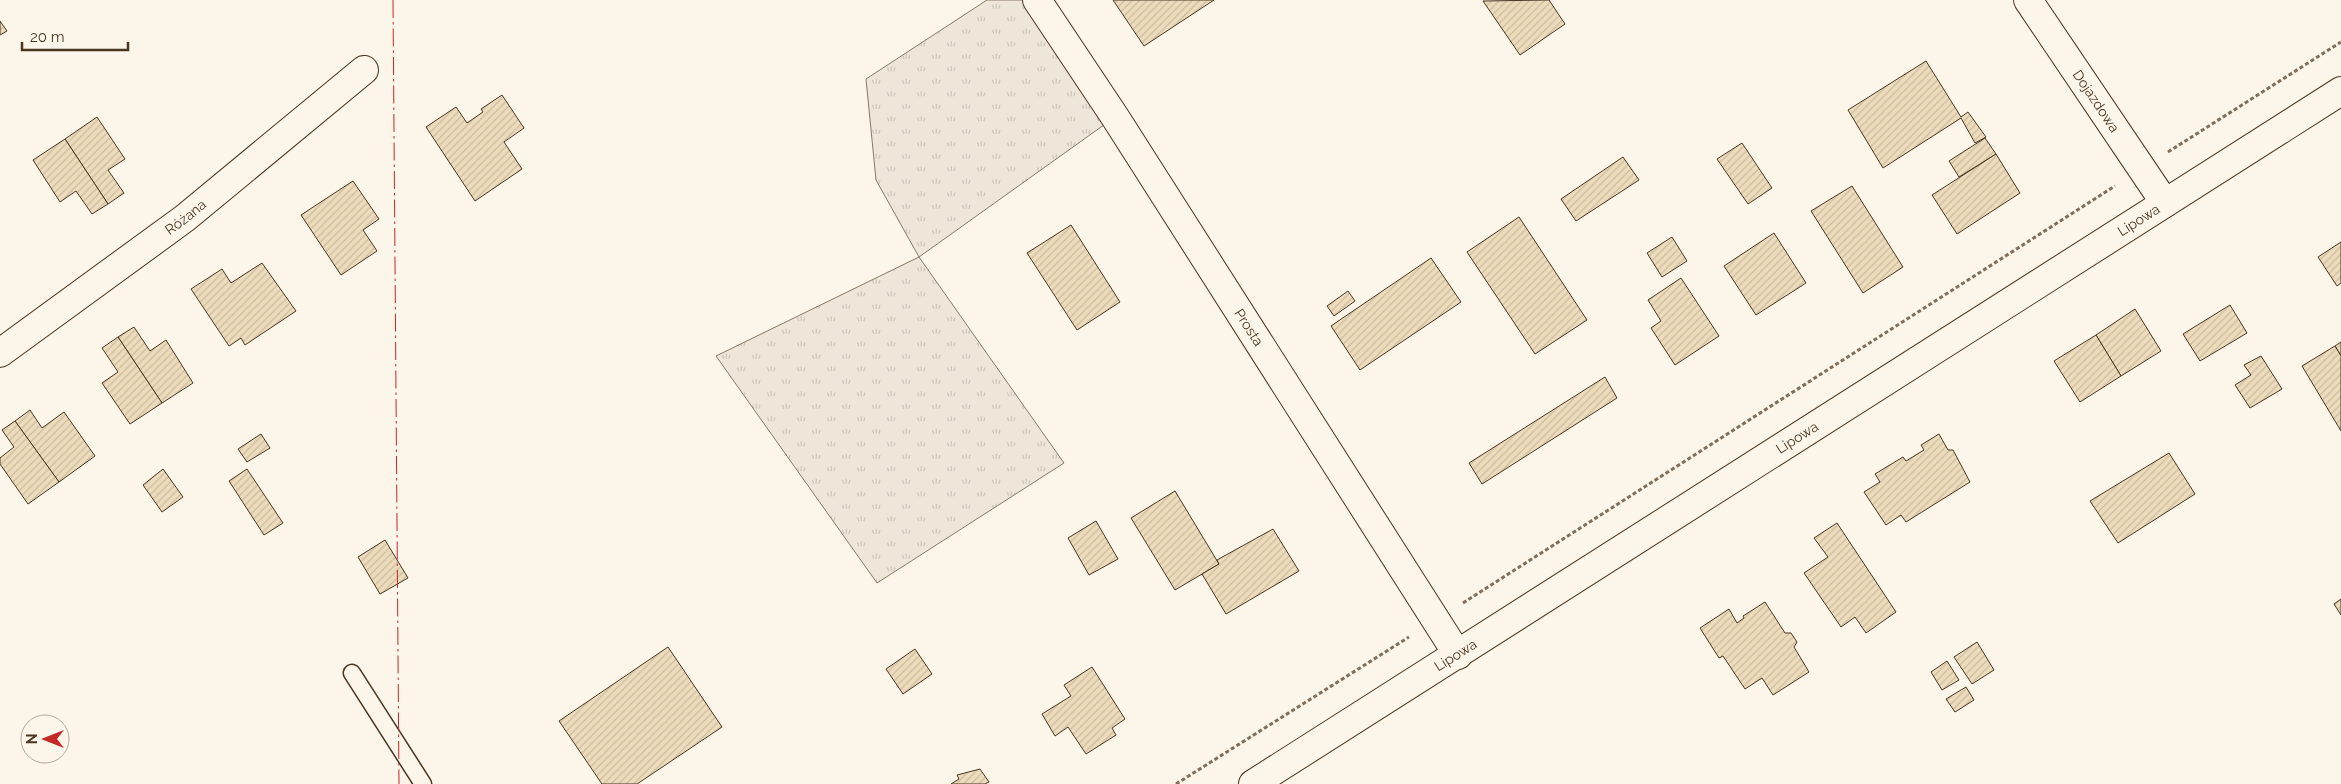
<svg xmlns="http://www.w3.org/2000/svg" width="2341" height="784" font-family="Raleway,sans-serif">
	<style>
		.grass { fill: url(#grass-tufts); stroke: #887966 }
		.building { fill: url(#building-hatch); stroke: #4a3520 }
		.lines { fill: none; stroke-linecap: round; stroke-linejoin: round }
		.lane-casing { stroke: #4a3520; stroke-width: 19 }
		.street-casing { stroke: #4a3520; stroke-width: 30 }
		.path { stroke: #7f6f5c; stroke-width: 3; stroke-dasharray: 4 2.5; stroke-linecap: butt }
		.lane { stroke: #fbf6e9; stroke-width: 16 }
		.street { stroke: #fbf6e9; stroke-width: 28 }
		.power { stroke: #c62828; stroke-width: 1; stroke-dasharray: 18 4 2.5 4; stroke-linecap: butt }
		.labels { text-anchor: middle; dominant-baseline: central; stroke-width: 4; stroke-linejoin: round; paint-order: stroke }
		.street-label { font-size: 14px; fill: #4a3520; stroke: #fbf6e9 }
	</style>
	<defs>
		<pattern id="grass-tufts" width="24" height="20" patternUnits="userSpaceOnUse" patternTransform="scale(1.25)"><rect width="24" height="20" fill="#ede6d9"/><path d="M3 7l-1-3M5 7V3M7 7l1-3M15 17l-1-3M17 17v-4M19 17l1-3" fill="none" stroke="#cdc6ba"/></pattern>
		<pattern id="building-hatch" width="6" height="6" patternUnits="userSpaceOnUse" patternTransform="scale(1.25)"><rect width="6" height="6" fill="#ecdcbc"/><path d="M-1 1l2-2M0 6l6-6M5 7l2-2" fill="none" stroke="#ccbda1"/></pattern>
	</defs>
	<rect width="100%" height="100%" fill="#fbf6e9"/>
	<!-- grass -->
	<polygon class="grass" points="987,0 1037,0 1115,117 919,257 1064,463 877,583 716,356 919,257 876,180 866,79"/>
	<!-- building -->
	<g class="building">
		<polygon points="1113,0 1214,0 1144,46"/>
		<polygon points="1549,0 1565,24 1520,55 1483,1"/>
		<polygon points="0,21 7,31 0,35"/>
		<polygon points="1926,61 1961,117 1968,112 1986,137 1975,143 1961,118 1883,168 1848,110"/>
		<polygon points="502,95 524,128 504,142 522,169 475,201 426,127 456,107 467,123 483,112 481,109"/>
		<polygon points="97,117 125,159 108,170 124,193 108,204 65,139"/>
		<polygon points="1985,138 1996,154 1959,177 1949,161"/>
		<polygon points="65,139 108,204 92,214 76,191 60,202 33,160"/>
		<polygon points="1742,143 1772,188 1748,204 1717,159"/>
		<polygon points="1996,154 2020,193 1957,234 1932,195"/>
		<polygon points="1623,157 1639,180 1576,221 1561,199"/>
		<polygon points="353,181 379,219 363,230 377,251 341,275 301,215"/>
		<polygon points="1852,186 1903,267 1863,293 1811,211"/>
		<polygon points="1519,217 1587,320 1535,354 1467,252"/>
		<polygon points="1071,225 1120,302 1077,330 1027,253"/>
		<polygon points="1774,233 1806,283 1756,315 1724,266"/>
		<polygon points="1672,237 1687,261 1662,277 1647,253"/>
		<polygon points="2341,242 2341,283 2337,286 2318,257"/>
		<polygon points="1431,258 1461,302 1360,370 1331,326"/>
		<polygon points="262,263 296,311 245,345 241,338 229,346 191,289 222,269 231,283"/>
		<polygon points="1681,278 1719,336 1675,365 1651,328 1661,321 1648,300"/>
		<polygon points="1348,291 1355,301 1334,316 1327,306"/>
		<polygon points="2230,305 2247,333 2200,361 2183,334"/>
		<polygon points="2135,309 2161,351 2121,376 2096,335"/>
		<polygon points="134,327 150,351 166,340 193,383 162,403 118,337"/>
		<polygon points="2096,335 2121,376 2080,402 2054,361"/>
		<polygon points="118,337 162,403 130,424 102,383 118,372 102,348"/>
		<polygon points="2341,342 2341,356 2335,346"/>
		<polygon points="2335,346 2341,356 2341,431 2302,366"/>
		<polygon points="2261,356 2282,389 2250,408 2235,385 2251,375 2244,365"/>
		<polygon points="1605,377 1617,398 1482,484 1469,463"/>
		<polygon points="30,410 42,428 64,412 95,456 59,482 15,421"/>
		<polygon points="15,421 59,482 28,504 0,464 0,458 14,447 2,430"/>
		<polygon points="261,434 270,448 247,462 238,449"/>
		<polygon points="1939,434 1948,450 1953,450 1970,482 1906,522 1901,515 1886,525 1864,492 1880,482 1875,474 1903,457 1906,461 1924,450 1921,445"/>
		<polygon points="2169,453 2195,494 2118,543 2090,501"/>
		<polygon points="163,469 183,497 162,512 143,485"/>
		<polygon points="247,469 283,523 264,535 229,481"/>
		<polygon points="1175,491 1219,564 1175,590 1131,518"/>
		<polygon points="1096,521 1118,559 1089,575 1068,538"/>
		<polygon points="1837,523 1896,612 1866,633 1855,617 1841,627 1804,573 1828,557 1814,538"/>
		<polygon points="1273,529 1299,571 1226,614 1202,574 1219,564 1217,560"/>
		<polygon points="385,540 408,578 380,594 358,557"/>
		<polygon points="2341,599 2341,615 2334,604"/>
		<polygon points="1765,602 1785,633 1791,633 1797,642 1794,647 1809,672 1773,695 1762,678 1745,689 1723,656 1719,658 1700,628 1729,609 1737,623 1744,618 1743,616"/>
		<polygon points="1977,642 1994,670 1972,684 1954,657"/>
		<polygon points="668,647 722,727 637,784 602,784 559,721"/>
		<polygon points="915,649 932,674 903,694 886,669"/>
		<polygon points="1947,661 1959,680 1942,690 1931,672"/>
		<polygon points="1092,667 1125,719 1112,728 1116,735 1086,754 1068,727 1055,736 1042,714 1071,696 1064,685"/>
		<polygon points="1966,687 1974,700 1955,712 1946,699"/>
		<polygon points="980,769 989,782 985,784 951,784 959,779 957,775"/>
	</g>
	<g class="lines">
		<!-- lane casing -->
		<g class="lane-casing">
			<polyline id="lane" points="352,673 423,784"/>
		</g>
		<!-- street casing -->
		<g class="street-casing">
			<g id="street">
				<path id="s1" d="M1037,0L1115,117L1458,655"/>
				<path id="s2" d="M2028,0L2165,203"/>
				<path id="s3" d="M0,353L185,218L364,70"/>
				<path id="s4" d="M1253,784L2341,91"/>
			</g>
		</g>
		<!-- path -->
		<g class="path">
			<polyline points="2168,152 2341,42"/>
			<polyline points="1463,603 2115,186"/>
			<polyline points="1176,784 1409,637"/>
		</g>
		<!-- lane -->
		<use href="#lane" class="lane"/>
		<!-- street -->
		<use href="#street" class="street"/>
		<!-- power -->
		<polyline class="power" points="393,0 399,784"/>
	</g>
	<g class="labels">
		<!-- street labels -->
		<g class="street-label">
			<text stroke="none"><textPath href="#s2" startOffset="122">Dojazdowa</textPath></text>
			<text stroke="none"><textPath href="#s3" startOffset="230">Różana</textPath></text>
			<text stroke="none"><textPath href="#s4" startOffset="1050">Lipowa</textPath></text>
			<text stroke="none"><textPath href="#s1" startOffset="390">Prosta</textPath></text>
			<text stroke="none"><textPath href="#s4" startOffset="645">Lipowa</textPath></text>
			<text stroke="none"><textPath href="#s4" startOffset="240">Lipowa</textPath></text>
		</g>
	</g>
	<!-- north arrow -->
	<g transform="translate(45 739) rotate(270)"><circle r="24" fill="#fbf6e9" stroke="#b4a999"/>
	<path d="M0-4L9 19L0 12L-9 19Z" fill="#c62828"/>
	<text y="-8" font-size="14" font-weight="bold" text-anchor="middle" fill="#4a3520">N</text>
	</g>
	<!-- scale -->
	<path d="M22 42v8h106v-8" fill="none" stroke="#4a3520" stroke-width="2.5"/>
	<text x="30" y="42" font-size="15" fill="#4a3520" stroke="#fbf6e9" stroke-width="4" paint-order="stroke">20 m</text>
</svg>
